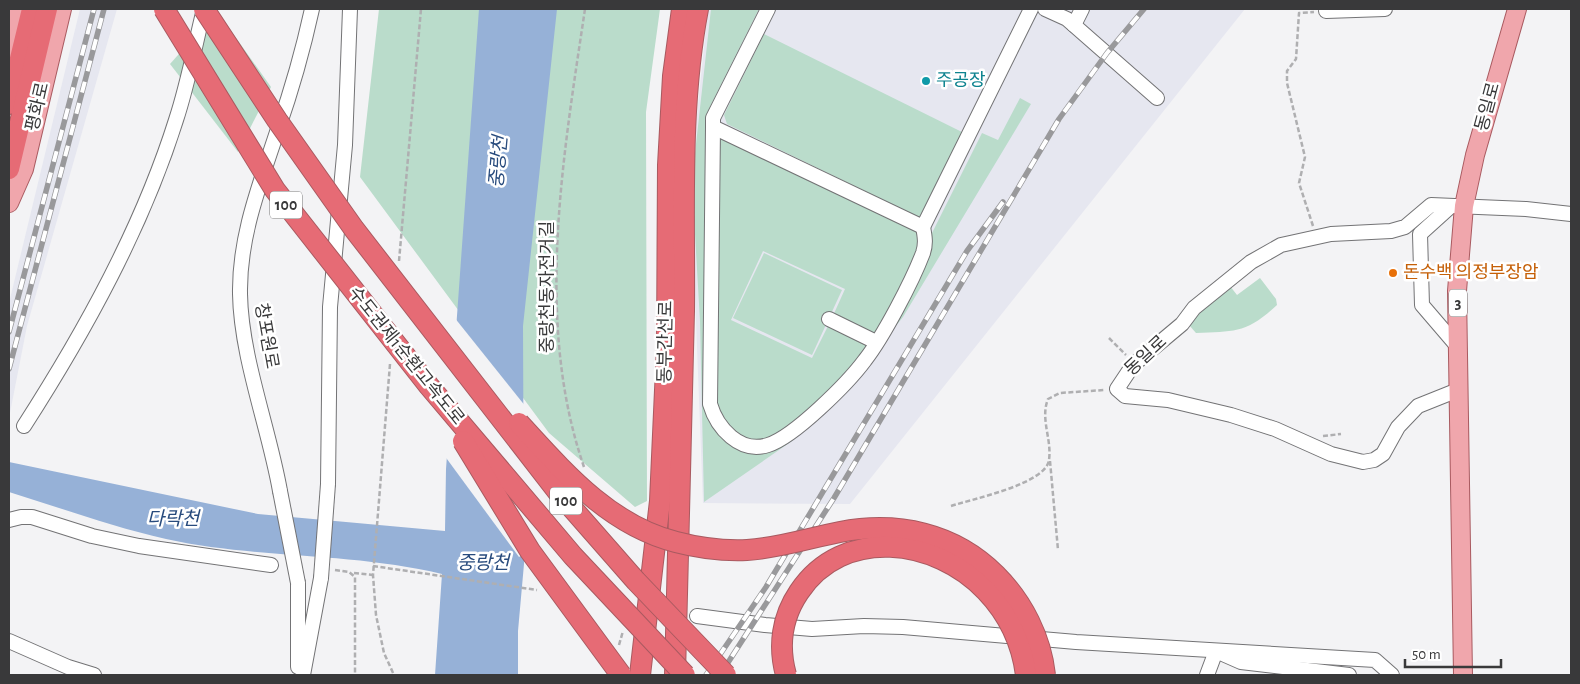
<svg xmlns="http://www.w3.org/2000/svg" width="1580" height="684" font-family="'Alegreya Sans','Noto Sans KR',sans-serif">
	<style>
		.built { fill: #e6e7f0 }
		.green { fill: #badccb }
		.water { fill: #96b1d7 }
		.pier { fill: #f3f3f5 }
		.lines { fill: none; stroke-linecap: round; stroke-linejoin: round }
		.minor-casing { stroke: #737375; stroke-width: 16 }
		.major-casing { stroke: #a95a60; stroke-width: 20 }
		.highway-casing { stroke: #a95a60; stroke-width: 22 }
		.path { stroke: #afafb1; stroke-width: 2.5; stroke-dasharray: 5 2.5; stroke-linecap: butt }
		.minor { stroke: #fff; stroke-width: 14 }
		.major { stroke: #f0a6ac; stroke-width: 18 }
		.highway { stroke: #e66b75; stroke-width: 20 }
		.rail-casing { stroke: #99999b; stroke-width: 5.5 }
		.rail { stroke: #fff; stroke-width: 4; stroke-dasharray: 11; stroke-linecap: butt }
		.minor-bridge-casing { stroke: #737375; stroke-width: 16; stroke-linecap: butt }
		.highway-bridge-casing { stroke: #a95a60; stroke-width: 22; stroke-linecap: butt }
		.minor-bridge { stroke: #fff; stroke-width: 14 }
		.highway-bridge { stroke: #e66b75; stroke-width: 20 }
		.culture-dot { fill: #0f9aa8; stroke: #fff; stroke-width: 2 }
		.food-dot { fill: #e8710a; stroke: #fff; stroke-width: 2 }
		.labels { text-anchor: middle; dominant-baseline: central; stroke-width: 5; stroke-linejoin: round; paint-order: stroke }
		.shield { fill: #fff; stroke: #747475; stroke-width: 1 }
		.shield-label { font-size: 16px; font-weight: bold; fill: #39393a }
		.culture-label { font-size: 18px; fill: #0d838f; stroke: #fff; text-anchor: start }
		.street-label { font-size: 18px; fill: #39393a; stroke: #fff }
		.food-label { font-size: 18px; fill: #c56008; stroke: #fff; text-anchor: start }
		.water-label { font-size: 19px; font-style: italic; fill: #284b7d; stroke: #fff }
	</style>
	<rect width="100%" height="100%" fill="#f3f3f5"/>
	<!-- built -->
	<g class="built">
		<polygon points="80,9 117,9 27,326 9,418 9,303"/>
		<polygon points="708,9 1245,9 850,504 703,503 692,217 693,153"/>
	</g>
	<!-- green -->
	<g class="green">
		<polygon points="379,9 660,9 646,112 647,501 635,507 549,433 360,177"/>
		<polygon points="711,9 759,9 709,109 707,385 723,435 766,448 841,396 792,441 704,502 700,321 694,217 695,153"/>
		<polygon points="217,11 271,87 238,152 170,64"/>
		<polygon points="764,34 964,133 924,214 918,217 727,124 724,115"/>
		<polygon points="1020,98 1031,104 903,317 868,361 982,133 998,140"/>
		<polygon points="716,132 921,229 920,252 875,338 832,318 845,289 763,251 731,320 812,358 830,322 873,343 836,390 773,440 740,439 717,418"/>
		<polygon points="764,253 842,290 812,355 733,318"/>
		<path d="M1260,278L1276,299L1277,305C1246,334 1235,331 1196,333L1189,325L1199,312L1230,286L1237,295Z"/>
	</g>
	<!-- water -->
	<path class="water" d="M479,9H557L523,326L524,564L518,631V675H435L442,574C351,552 257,559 166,539C113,527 61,508 9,492V462L258,514L445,531L446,469Z"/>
	<!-- pier -->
	<polygon class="pier" points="454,317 526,407 526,553 519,557 444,455"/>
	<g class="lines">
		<!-- minor casing -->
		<g class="minor-casing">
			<g id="minor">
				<polyline points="768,9 713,118 713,127 923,227 1031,9"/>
				<polyline points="1045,9 1067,19 1157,98"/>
				<polyline points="1326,11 1385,9"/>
				<polyline points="1074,25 1082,9"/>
				<path d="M713,127L710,404C717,428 740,454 768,445C794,437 848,383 865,360C883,337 912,282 923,253C926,244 925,237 923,227"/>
				<polyline points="1451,206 1420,234 1422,305 1458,347"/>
				<polyline points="829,319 876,342"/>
				<polyline points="1458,390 1418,406 1398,427 1383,454 1374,460 1363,462 1331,454 1275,429 1231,415 1168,400 1125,396 1117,389 1133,365 1182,324 1194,308 1251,262 1281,245 1331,234 1391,231 1405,227 1431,205 1526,209 1571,214"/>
				<path d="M24,426C85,331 142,228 176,120C188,84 195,45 204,9"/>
				<polyline points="328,484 330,307 345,145 350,9"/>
				<path d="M280,491C269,428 241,357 240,294C239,236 260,184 278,129C292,89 303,50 312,9"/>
				<polyline points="9,520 21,517 32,517 92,536 139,546 271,565"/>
				<polyline points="298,583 298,667"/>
				<polyline points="697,616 765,625 812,629 864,626 903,627 1076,642 1375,660 1392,675"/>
				<polyline points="9,641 68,667 94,675"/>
				<polyline points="303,675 321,578"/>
				<polyline points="1207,675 1216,651 1241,662 1349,675"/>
			</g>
		</g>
		<!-- major casing -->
		<g class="major-casing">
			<g id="major">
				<polyline points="9,49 18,9"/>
				<polyline points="9,203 24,169 62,9"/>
				<polyline points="1463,675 1457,291 1464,206 1475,155 1517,9"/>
			</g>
		</g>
		<!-- highway casing -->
		<g class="highway-casing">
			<g id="highway">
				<polyline points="9,104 32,9"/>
				<polyline points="9,169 47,9"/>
				<polyline points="640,675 660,501 667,346 668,165 673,76 682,9"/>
				<path d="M675,675C678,554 682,433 684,311C685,211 679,108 698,9"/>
			</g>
		</g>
		<!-- path -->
		<g class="path">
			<polyline points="1313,226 1299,183 1305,157 1287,83 1287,71 1296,59 1299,13 1314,12"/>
			<polyline points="399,261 421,9"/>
			<polyline points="1109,338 1126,355"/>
			<polyline points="390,364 373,575 376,615 384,653 394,675"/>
			<polyline points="1323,436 1341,434"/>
			<polyline points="1050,461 1058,550"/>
			<path d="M584,467C534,322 563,157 585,9"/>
			<path d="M951,506C972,499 1046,484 1049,460C1052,439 1040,419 1048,399L1060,393L1105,390"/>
			<polyline points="373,566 537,590"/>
			<polyline points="335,570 349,572 355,577 355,675"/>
			<polyline points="354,573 373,575"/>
			<polyline points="619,645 623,631"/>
		</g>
		<!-- minor -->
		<use href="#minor" class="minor"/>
		<!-- major -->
		<use href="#major" class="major"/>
		<!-- highway -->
		<use href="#highway" class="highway"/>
		<!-- rail casing -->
		<g class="rail-casing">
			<g id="rail">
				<polyline points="9,332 94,9"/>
				<polyline points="9,369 104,9"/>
				<polyline points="706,675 766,587 967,251 1003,202"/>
				<polyline points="720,675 834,498 1059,119 1107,53 1144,9"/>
			</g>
		</g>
		<!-- rail -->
		<use href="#rail" class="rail"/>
		<!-- minor-bridge casing -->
		<g class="minor-bridge-casing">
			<g id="minor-bridge">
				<polyline points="280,491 298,583"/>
				<polyline points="321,578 328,484"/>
			</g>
		</g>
		<!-- highway-bridge casing -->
		<g class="highway-bridge-casing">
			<g id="highway-bridge">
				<polyline points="164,9 275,190 429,386 573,556 685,675"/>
				<polyline points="204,9 277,120 354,229 558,492 636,581 726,675"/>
				<path d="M519,423C564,472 609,525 676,542C699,548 724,551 747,550C779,548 809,538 840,532C898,521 954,533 996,575C1023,602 1041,638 1045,675"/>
				<polyline points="463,441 530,551 621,675"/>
				<path d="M786,675C778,646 782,617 799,592C843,526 936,538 986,591C1008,614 1022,644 1026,675"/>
			</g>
		</g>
		<!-- minor-bridge -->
		<use href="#minor-bridge" class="minor-bridge"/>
		<!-- highway-bridge -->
		<use href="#highway-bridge" class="highway-bridge"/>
	</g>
	<!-- markers -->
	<circle class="culture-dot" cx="926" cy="81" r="5"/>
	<circle class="food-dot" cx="1393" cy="273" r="5"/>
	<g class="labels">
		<!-- shield labels -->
		<g class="shield">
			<rect x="270" y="191.5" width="32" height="27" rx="4"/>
			<rect x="1449" y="289.5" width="18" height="27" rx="4"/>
			<rect x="550" y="487.5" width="32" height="27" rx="4"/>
		</g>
		<g class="shield-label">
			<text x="286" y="205">100</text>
			<text x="1458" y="303">3</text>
			<text x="566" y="501">100</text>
		</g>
		<!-- culture labels -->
		<g class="culture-label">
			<text x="936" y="81">주공장</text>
		</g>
		<!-- street labels -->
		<g class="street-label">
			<text transform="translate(38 107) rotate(-77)">평화로</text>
			<text transform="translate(1488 107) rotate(-75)">동일로</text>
			<text transform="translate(548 287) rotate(-90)">중랑천동자전거길</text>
			<text transform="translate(266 336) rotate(80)">창포원로</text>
			<text transform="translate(666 342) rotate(-89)">동부간선로</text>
			<text transform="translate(406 356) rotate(51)">수도권제1순환고속도로</text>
			<text transform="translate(1146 356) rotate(-43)">동일로</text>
		</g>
		<!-- food labels -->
		<g class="food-label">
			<text x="1403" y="273">돈수백 의정부장암</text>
		</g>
		<!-- water labels -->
		<g class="water-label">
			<text transform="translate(499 162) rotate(-85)">중랑천</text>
			<text x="173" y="519">다락천</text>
			<text x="483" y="563">중랑천</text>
		</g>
	</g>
	<!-- border -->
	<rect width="1580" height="684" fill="none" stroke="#39393a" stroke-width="20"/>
	<!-- scale -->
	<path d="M1405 659v8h96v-8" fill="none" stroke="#39393a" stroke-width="2.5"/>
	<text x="1412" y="659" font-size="15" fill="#39393a" stroke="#ffffff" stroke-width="4" paint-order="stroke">50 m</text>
</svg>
